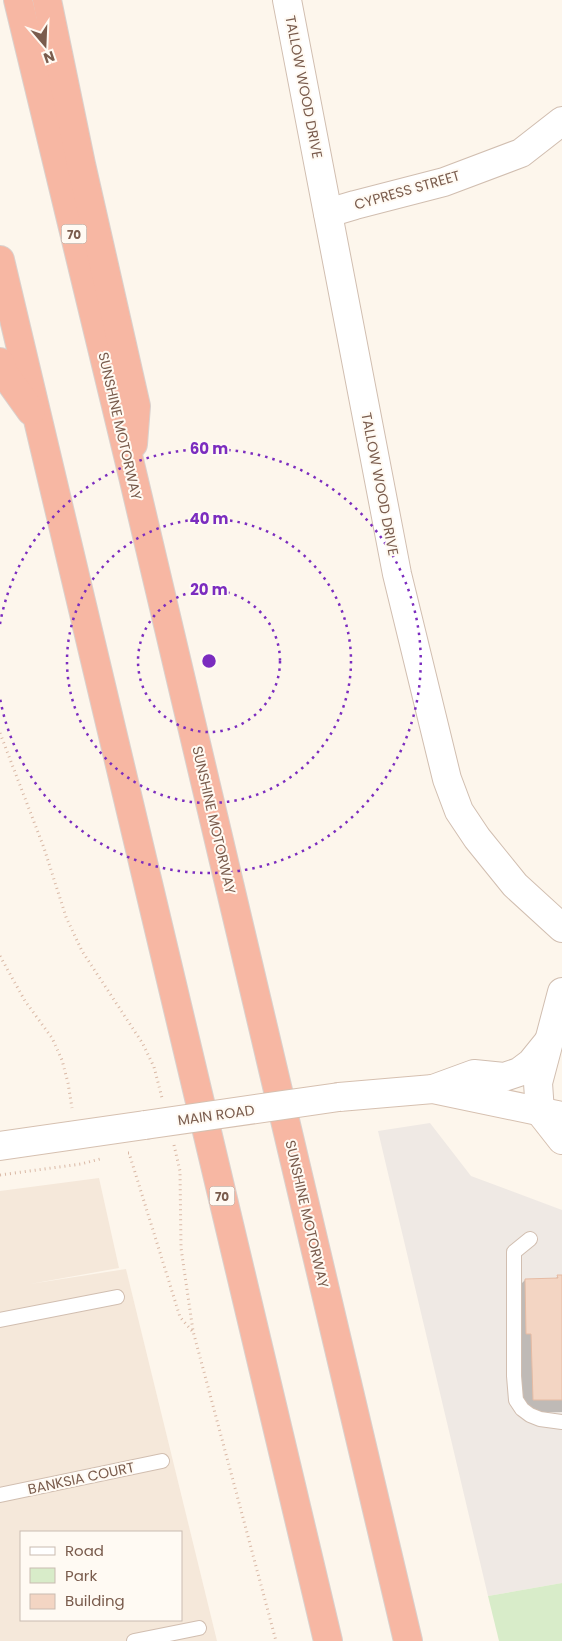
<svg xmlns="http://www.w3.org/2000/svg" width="562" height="1641" font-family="Poppins,sans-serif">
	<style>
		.residential { fill: #f5e8da; fill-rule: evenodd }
		.industrial { fill: #efe9e4 }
		.green { fill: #d8ecc9 }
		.shadow { fill: #0003 }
		.building { fill: #f3d5c3; stroke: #e6bba3 }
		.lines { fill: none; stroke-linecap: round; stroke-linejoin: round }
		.service-casing { stroke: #d1beb0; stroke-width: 16 }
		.minor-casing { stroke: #d1beb0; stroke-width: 30 }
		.secondary-casing { stroke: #d6c0b0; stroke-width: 30 }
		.motorway-casing { stroke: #dad1cd; stroke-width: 30 }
		.path { stroke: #d9b8a5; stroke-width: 3; stroke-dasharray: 1 4; stroke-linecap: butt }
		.service { stroke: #fff; stroke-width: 14 }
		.minor { stroke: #fff; stroke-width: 28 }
		.secondary { stroke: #fff; stroke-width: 28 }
		.motorway { stroke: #f7b7a3; stroke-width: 28 }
		.secondary-bridge-casing { stroke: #d6c0b0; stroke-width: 30; stroke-linecap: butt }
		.secondary-bridge { stroke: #fff; stroke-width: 28 }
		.ring { fill: none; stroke: #7b2cbf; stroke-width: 2.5; stroke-dasharray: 2.5 5 }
		.labels { text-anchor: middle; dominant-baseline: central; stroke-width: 4; stroke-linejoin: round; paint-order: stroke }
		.shield { fill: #fffaf3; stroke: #a28b7f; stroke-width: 1 }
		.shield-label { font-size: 12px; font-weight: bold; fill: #7a5c4d }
		.street-label { font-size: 14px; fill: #7a5c4d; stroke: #fffaf3 }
		.centre { fill: #7b2cbf; stroke: #fffaf3; stroke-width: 2.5 }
		.ring-label { font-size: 15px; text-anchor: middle; font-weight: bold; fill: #7b2cbf; stroke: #fffaf3; stroke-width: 4; stroke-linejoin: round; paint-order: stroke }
	</style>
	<rect width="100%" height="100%" fill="#fdf6ec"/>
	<!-- residential -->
	<path class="residential" d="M99,1178L119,1268L30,1284L126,1269L217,1641H0V1191ZM21,1532H181V1620H21Z"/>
	<!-- industrial -->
	<polygon class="industrial" points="430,1123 471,1176 562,1210 562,1583 488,1596 378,1131"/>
	<!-- green -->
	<polygon class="green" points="562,1583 562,1641 499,1641 488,1596"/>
	<!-- shadow -->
	<polygon class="shadow" points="558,1276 562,1276 562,1427 562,1412 521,1413 512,1293 525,1280 555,1279"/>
	<!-- building -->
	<polygon class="building" points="557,1275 562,1275 562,1400 533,1400 531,1334 526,1334 525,1279 558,1278"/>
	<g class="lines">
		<!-- service casing -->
		<g class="service-casing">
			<g id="service">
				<polyline points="530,1239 514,1252 514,1376 516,1400 522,1409 530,1415 540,1419 562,1422"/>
				<polyline points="0,1320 117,1297"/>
				<polyline points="0,1495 162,1461"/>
				<polyline points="134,1641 199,1628"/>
			</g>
		</g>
		<!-- minor casing -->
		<g class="minor-casing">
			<g id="minor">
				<polyline points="287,0 397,574 447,779 459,811 477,838 515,885 562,928"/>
				<polyline points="328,213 355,205 444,182 521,153 562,121"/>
				<polyline points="433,1089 474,1074 504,1077 519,1072 531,1063 548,1042"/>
				<polyline points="540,1112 538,1083 562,992"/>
			</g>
		</g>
		<!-- secondary casing -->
		<g class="secondary-casing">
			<g id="secondary">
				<polyline points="339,1097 433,1089 562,1116"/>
				<polyline points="540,1112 562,1140"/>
				<polyline points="0,1146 145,1125"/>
			</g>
		</g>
		<!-- motorway casing -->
		<g class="motorway-casing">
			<g id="motorway">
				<polyline points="18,0 131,468 408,1641"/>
				<polyline points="47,0 81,164 136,406 133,444"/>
				<polyline points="0,260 328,1641"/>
				<polyline points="0,362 3,372 31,411"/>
			</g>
		</g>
		<!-- path -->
		<g class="path">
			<polyline points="0,733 44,848 66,917 82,951 143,1044 154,1067 162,1098"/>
			<polyline points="0,956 25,1001 52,1038 62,1060 68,1083 72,1108"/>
			<polyline points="174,1145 180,1171 181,1248 193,1331 276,1641"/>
			<polyline points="128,1153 129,1153 180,1317 192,1331"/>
			<polyline points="0,1175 81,1164 100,1159"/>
		</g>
		<!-- service -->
		<use href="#service" class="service"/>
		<!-- minor -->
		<use href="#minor" class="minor"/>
		<!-- secondary -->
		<use href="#secondary" class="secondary"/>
		<!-- motorway -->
		<use href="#motorway" class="motorway"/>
		<!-- secondary-bridge casing -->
		<g class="secondary-bridge-casing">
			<polyline id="secondary-bridge" points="145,1125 339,1097"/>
		</g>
		<!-- secondary-bridge -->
		<use href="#secondary-bridge" class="secondary-bridge"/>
	</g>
	<!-- distance rings -->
	<g class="ring">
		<circle cx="209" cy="661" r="71"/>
		<circle cx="209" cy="661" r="142"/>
		<path d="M0 624A212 212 0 1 1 0 698"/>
	</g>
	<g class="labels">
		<!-- shield labels -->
		<g class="shield">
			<rect x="61.5" y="224.5" width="25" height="19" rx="4"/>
			<rect x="209.5" y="1186.5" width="25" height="19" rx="4"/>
		</g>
		<g class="shield-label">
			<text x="74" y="234">70</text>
			<text x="222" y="1196">70</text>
		</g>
		<!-- street labels -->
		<g class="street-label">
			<text transform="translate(304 87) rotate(79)">TALLOW WOOD DRIVE</text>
			<text transform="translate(407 190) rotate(-16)">CYPRESS STREET</text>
			<text transform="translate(120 426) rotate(77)">SUNSHINE MOTORWAY</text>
			<text transform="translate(380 484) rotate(79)">TALLOW WOOD DRIVE</text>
			<text transform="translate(214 820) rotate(77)">SUNSHINE MOTORWAY</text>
			<text transform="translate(216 1115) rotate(-8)">MAIN ROAD</text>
			<text transform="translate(307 1214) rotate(77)">SUNSHINE MOTORWAY</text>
			<text transform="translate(81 1478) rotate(-12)">BANKSIA COURT</text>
		</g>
	</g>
	<circle cx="209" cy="661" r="8" class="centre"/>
	<g class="ring-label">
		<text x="209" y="454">60 m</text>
		<text x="209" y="524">40 m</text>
		<text x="209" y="595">20 m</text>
	</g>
	<!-- legend -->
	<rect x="20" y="1531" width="162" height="90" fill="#fffaf3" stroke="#cabbb1"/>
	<rect x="30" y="1547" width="25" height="8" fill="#ffffff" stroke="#cabbb1"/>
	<text x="65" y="1556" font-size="15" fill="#7a5c4d">Road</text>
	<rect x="30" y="1568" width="25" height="15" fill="#d8ecc9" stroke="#cabbb1"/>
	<text x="65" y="1581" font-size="15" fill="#7a5c4d">Park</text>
	<rect x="30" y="1594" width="25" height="15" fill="#f3d5c3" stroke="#cabbb1"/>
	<text x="65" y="1606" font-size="15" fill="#7a5c4d">Building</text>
	<!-- north arrow -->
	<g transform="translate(45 45) rotate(161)" stroke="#fffaf3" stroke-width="4" paint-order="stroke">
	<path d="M0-4L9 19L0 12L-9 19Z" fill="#7a5c4d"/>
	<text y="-8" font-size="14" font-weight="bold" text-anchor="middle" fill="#7a5c4d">N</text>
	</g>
</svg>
